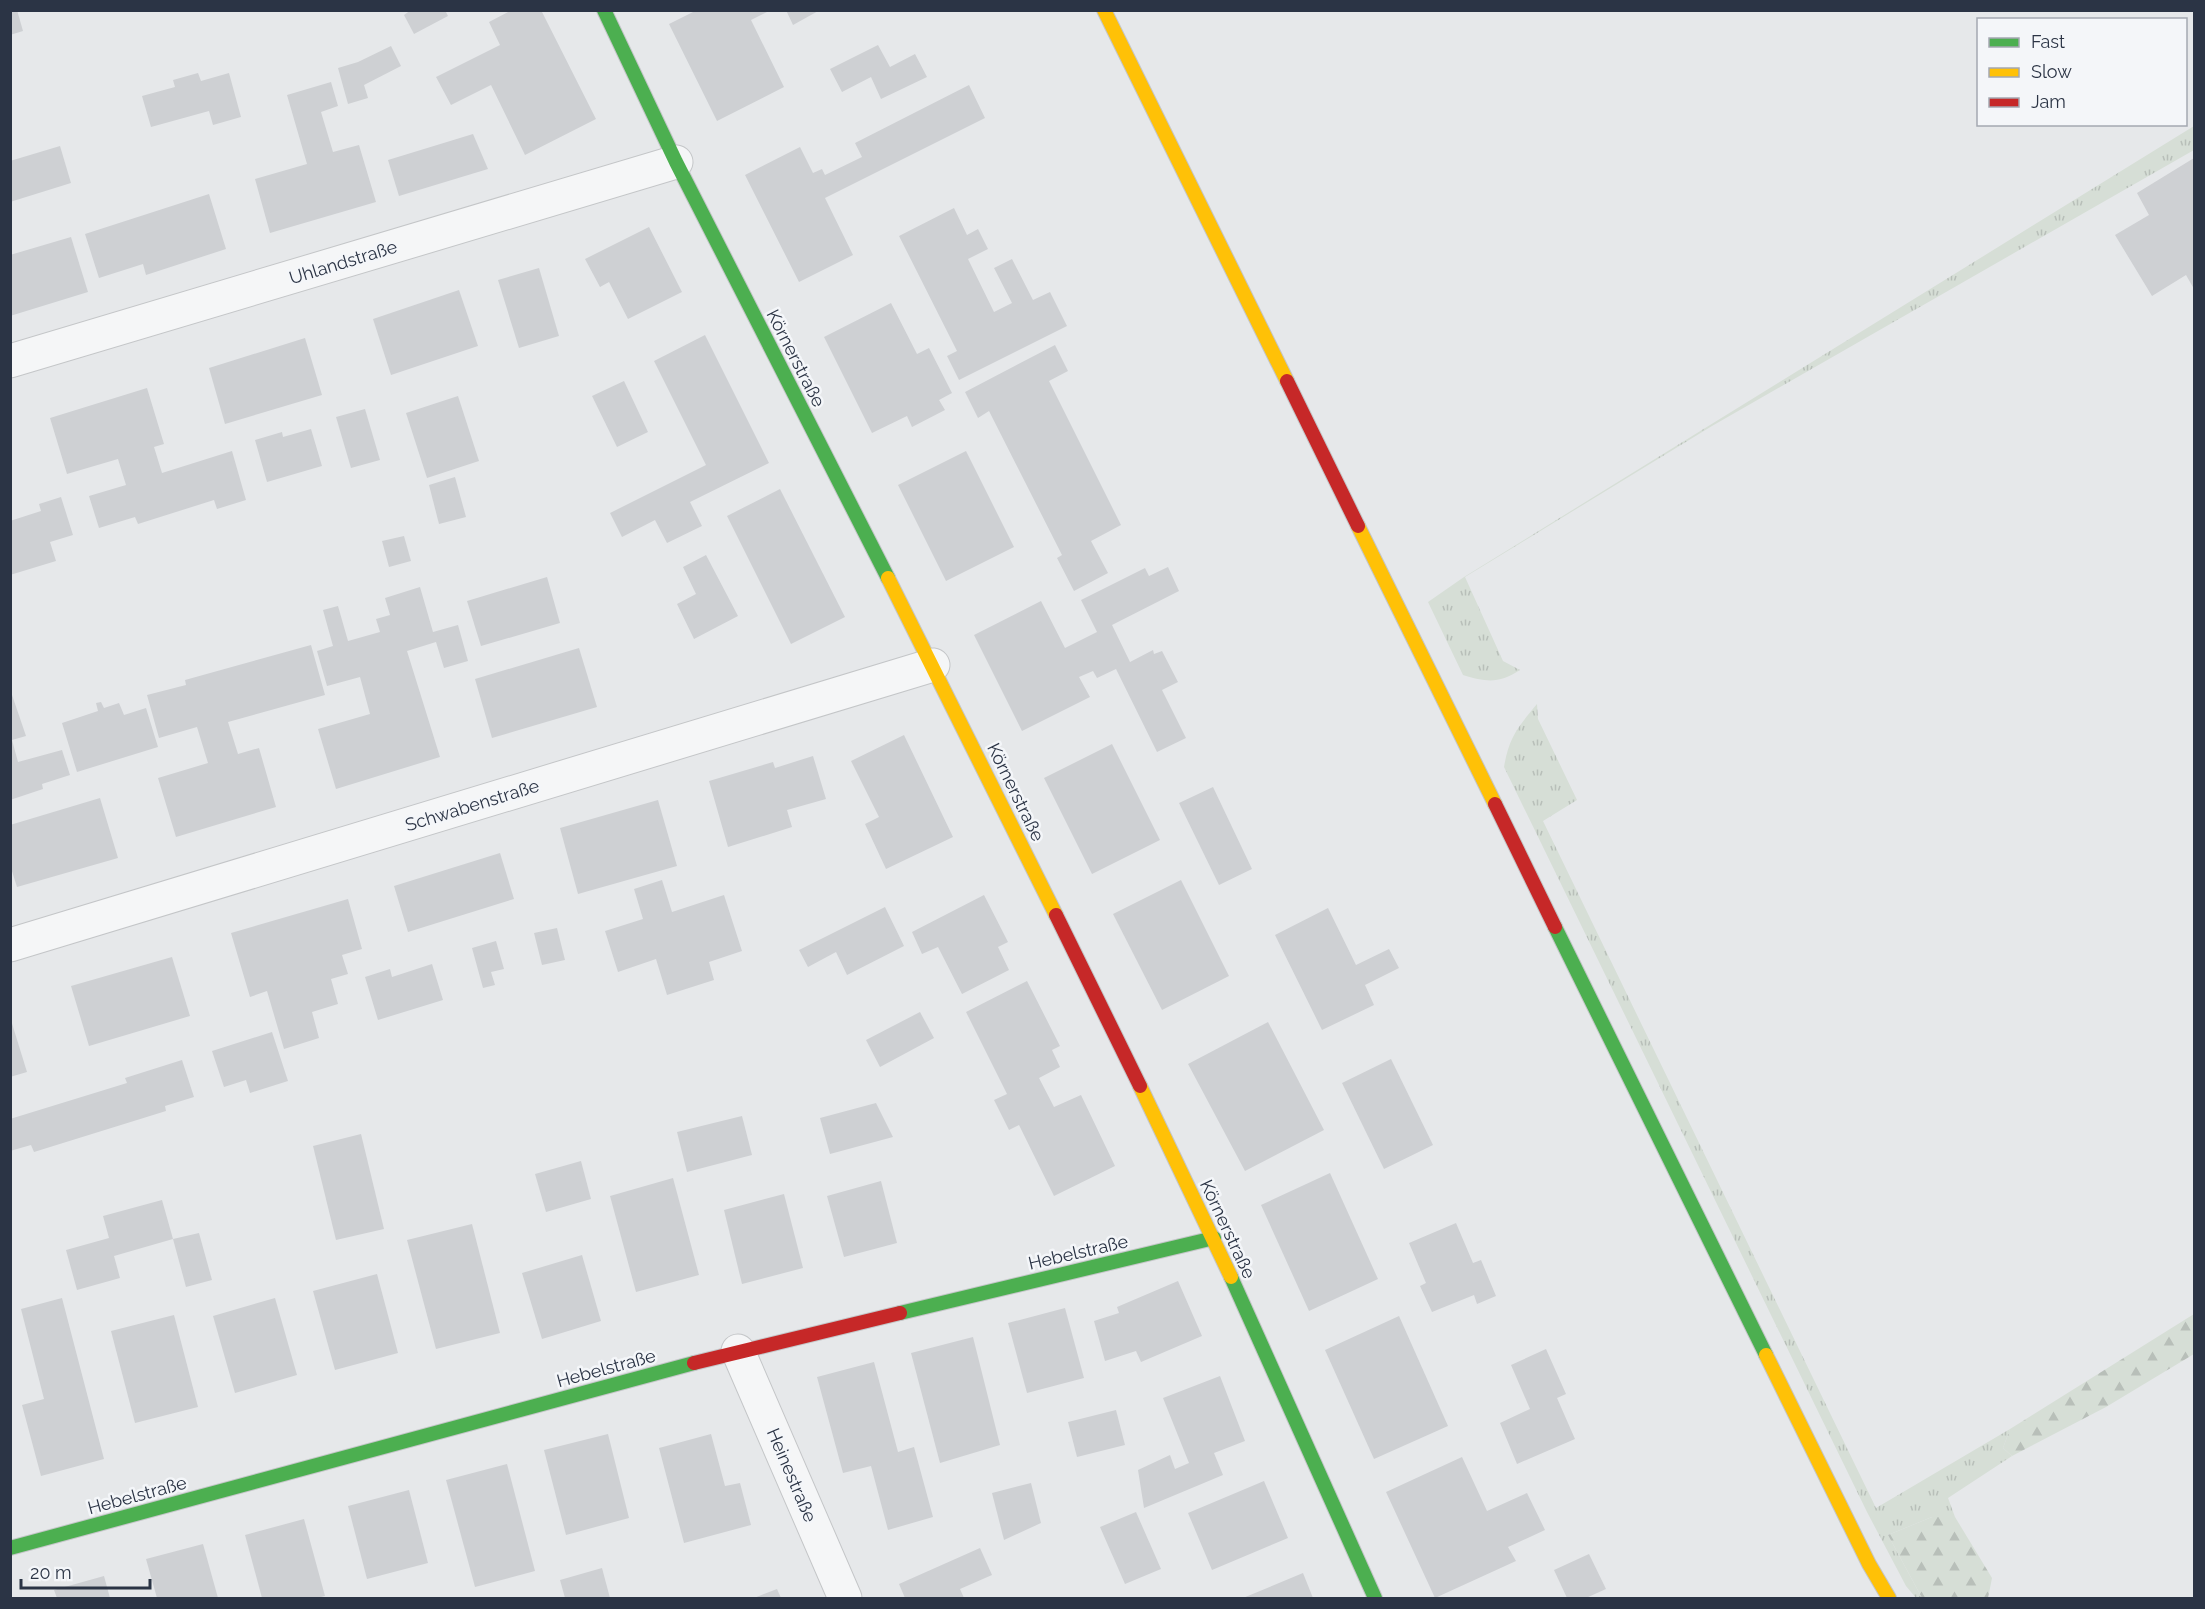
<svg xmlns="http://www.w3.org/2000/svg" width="2205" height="1609" font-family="Raleway,sans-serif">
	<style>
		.grass { fill: url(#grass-tufts) }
		.forest { fill: url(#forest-firs) }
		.building { fill: #ced0d3 }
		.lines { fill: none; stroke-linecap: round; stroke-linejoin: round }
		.street-casing { stroke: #c4c6c8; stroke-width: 35 }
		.fast-casing { stroke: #c4c6c8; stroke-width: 16 }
		.slow-casing { stroke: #c4c6c8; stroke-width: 16 }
		.jam-casing { stroke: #c4c6c8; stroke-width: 16 }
		.street { stroke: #f5f6f7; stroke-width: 33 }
		.fast { stroke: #4caf50; stroke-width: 14 }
		.slow { stroke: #ffc107; stroke-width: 14 }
		.jam { stroke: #c62828; stroke-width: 14 }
		.labels { text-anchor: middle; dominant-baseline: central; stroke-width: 5; stroke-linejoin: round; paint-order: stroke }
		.street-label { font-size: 18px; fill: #2b3445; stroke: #f4f6f9 }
	</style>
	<defs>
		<pattern id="grass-tufts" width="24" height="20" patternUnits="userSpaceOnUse" patternTransform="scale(1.5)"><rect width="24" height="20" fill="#d6ded6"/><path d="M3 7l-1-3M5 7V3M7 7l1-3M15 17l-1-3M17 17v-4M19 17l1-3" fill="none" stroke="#b8bfb9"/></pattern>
		<pattern id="forest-firs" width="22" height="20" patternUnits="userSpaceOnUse" patternTransform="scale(1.5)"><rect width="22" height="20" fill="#d6ded6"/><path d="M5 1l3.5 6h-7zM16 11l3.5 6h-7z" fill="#b8bfb9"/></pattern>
	</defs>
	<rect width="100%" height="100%" fill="#e6e8ea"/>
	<!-- grass -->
	<g class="grass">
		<path d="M2194,126V150L1712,426L1465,577L1503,661L1520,670C1499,684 1486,682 1463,675L1428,602L1464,577Z"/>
		<path d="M1537,704L1538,719L1577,800L1543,821L1876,1508L2010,1429L2003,1448L2012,1456L1948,1498L1955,1517H1932L1888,1535L1922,1598H1916L1906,1586L1867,1512L1504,767C1509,737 1518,727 1537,704Z"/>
	</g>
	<!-- forest -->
	<g class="forest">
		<polygon points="2194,1314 2194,1354 2106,1407 2012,1456 2003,1448 2010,1429"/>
		<polygon points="1932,1517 1955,1517 1992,1578 1988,1598 1922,1598 1888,1535"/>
	</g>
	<!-- building -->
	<g class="building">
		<polygon points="10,10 17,10 23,31 10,35"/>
		<polygon points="411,10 445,10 448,16 414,34 404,15"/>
		<polygon points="512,10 541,10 596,119 525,155 491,85 451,105 436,77 500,45 489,22"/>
		<polygon points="697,10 771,10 751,20 784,87 717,121 669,24"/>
		<polygon points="786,10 820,10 793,25"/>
		<polygon points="878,45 890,67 915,54 927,77 881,99 871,77 842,92 830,69"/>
		<polygon points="391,46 401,66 364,85 368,98 348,104 338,68 358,62"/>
		<polygon points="198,73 201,81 229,73 241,117 213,125 209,111 151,127 142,96 175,87 173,80"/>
		<polygon points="331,82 338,106 321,112 333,152 359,145 376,202 270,233 255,179 307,164 287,95"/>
		<polygon points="969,85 985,118 825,198 853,255 799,282 745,175 800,147 813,173 822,169 825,175 862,157 855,143"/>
		<polygon points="473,134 488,169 399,196 388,160"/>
		<polygon points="60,146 71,183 10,202 10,161"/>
		<polygon points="2194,158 2194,289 2186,275 2152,296 2115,235 2149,215 2137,193"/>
		<polygon points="209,194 226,249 146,275 143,264 99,278 85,234"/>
		<polygon points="954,208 967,235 978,229 988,249 968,259 994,312 1012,303 994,268 1012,259 1033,300 1050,292 1067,326 959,380 947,356 957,351 899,236"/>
		<polygon points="649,227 682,292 628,319 609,282 600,287 585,259"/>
		<polygon points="71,237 88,292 10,316 10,255"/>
		<polygon points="539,268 559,336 519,348 498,280"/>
		<polygon points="459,290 478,346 391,375 373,319"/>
		<polygon points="891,303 917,354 929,348 952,393 939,400 945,410 912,427 907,416 872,433 824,337"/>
		<polygon points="705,335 769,463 690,502 702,526 667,543 655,520 622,537 610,513 706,465 654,361"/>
		<polygon points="305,338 322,395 225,424 209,368"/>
		<polygon points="1055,345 1068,371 1049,381 1121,525 1091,541 1108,573 1074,591 1057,558 1062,555 989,411 978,418 965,392"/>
		<polygon points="624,381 648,432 617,447 592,396"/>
		<polygon points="147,388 164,444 154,447 162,473 232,451 246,500 217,509 214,500 138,524 135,517 99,528 89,496 126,485 118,459 67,474 50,418"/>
		<polygon points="458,396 479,461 427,478 406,413"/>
		<polygon points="365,409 380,460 351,468 336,417"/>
		<polygon points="311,429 322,466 267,482 255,440 282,432 283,437"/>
		<polygon points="966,451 1014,547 946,581 898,485"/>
		<polygon points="455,477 466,517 439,524 429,485"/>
		<polygon points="780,489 845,617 791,644 727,516"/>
		<polygon points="61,497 73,535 50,542 56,561 10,575 10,521 41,511 39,504"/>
		<polygon points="404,536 411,561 389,567 382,541"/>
		<polygon points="706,555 738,616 694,639 677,604 696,594 683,567"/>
		<polygon points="1168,567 1179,591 1112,625 1130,662 1153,650 1154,654 1162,651 1178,682 1162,690 1186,738 1157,752 1116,669 1097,678 1093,671 1079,677 1090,697 1022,731 974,635 1041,601 1065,648 1097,632 1081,600 1145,568 1149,576"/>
		<polygon points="547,577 560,623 481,646 467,601"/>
		<polygon points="420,587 433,632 458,625 468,661 444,668 436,642 407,651 440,757 336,789 318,729 370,714 360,677 327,686 317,651 333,646 323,610 338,606 348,641 380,632 376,619 390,615 385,598"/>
		<polygon points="311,645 325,695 228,722 238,754 259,748 276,807 176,837 158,778 208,763 197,727 159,738 147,695 186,685 185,680"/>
		<polygon points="579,648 597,707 492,738 475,679"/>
		<polygon points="10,689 26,736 12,740 18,762 62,750 70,775 42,784 43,789 10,800"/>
		<polygon points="101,702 104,708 119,703 124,715 146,708 158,747 77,772 62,723 98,711 96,703"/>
		<polygon points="904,735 953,837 886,869 865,824 879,817 851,761"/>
		<polygon points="1112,744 1160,840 1092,874 1044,778"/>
		<polygon points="813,756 826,799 787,810 792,827 728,847 709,781 773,762 775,768"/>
		<polygon points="1213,787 1252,869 1219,885 1179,803"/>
		<polygon points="100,798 118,858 17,887 10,865 10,825"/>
		<polygon points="658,800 677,866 578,894 560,828"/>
		<polygon points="500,853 514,899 408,932 394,886"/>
		<polygon points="662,880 672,912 724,895 742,951 709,962 714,980 667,995 656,959 618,972 605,931 643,919 634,889"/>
		<polygon points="1181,880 1229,976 1162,1010 1113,914"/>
		<polygon points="984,895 1008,942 998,947 1009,970 962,994 938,947 922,954 912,932"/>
		<polygon points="348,899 362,949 342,955 348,974 331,979 338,1004 312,1012 319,1038 284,1049 267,991 250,997 231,933"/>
		<polygon points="885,907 904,946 847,975 836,952 808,967 799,950"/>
		<polygon points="1328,908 1356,965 1389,949 1399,968 1365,985 1374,1005 1322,1030 1275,935"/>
		<polygon points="557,928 565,960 542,965 534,933"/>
		<polygon points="496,941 504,969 491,972 495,985 483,988 472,948"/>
		<polygon points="172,957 190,1016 89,1046 71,986"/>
		<polygon points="432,964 443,1000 378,1020 365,977 390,969 392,977"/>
		<polygon points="1027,981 1060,1046 1052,1050 1060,1067 1039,1078 1054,1107 1081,1095 1115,1166 1054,1196 1019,1125 1009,1130 994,1100 1007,1094 966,1012"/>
		<polygon points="920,1012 934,1038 880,1067 866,1040"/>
		<polygon points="10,1017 27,1072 10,1077"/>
		<polygon points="1268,1022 1324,1130 1245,1171 1188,1064"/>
		<polygon points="272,1032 288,1081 250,1093 246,1080 224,1087 212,1051"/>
		<polygon points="1391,1059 1433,1145 1384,1169 1342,1083"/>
		<polygon points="182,1060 194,1097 165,1106 166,1111 34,1152 31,1145 10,1151 10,1119 127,1083 125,1078"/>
		<polygon points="876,1103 893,1137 830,1154 820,1118"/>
		<polygon points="742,1116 752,1155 687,1172 677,1132"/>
		<polygon points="361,1134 384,1229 336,1240 313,1146"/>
		<polygon points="581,1161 591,1199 546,1212 535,1174"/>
		<polygon points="1330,1173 1378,1279 1309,1311 1261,1205"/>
		<polygon points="673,1178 699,1275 636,1292 610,1196"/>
		<polygon points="881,1181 897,1243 844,1257 827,1196"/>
		<polygon points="784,1194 803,1268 742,1284 724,1210"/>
		<polygon points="162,1200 173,1239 114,1256 120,1278 77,1290 66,1250 109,1238 103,1216"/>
		<polygon points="1456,1223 1473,1263 1481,1260 1496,1296 1477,1304 1474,1295 1432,1312 1420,1286 1426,1283 1409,1243"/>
		<polygon points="472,1224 500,1333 436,1349 407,1240"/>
		<polygon points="199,1233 212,1280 186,1287 173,1239"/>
		<polygon points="582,1255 601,1321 542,1339 522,1273"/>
		<polygon points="377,1274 398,1353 335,1370 313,1291"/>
		<polygon points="1178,1281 1202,1336 1141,1362 1136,1351 1105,1361 1094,1321 1119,1313 1117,1307"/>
		<polygon points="62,1298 104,1459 41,1476 22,1405 44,1399 21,1309"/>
		<polygon points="275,1298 297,1375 235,1393 213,1316"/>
		<polygon points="1065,1308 1084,1378 1027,1393 1008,1323"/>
		<polygon points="174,1315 198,1407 135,1423 111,1331"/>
		<polygon points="1399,1316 1448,1426 1374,1459 1325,1350"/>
		<polygon points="973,1337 1000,1445 940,1463 911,1353"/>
		<polygon points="1546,1349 1566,1394 1557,1398 1575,1439 1517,1464 1500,1423 1530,1409 1511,1365"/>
		<polygon points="874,1362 898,1452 914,1447 933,1517 888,1530 871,1466 843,1473 817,1377"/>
		<polygon points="1220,1376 1245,1441 1214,1453 1223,1475 1144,1508 1138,1470 1170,1455 1175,1469 1189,1463 1163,1398"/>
		<polygon points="1116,1410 1125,1445 1077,1457 1068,1422"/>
		<polygon points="608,1434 629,1518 566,1535 544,1450"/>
		<polygon points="711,1434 725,1486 740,1483 751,1525 684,1543 659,1448"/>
		<polygon points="1462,1457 1487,1511 1527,1493 1545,1530 1508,1547 1516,1561 1435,1598 1386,1492"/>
		<polygon points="507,1464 535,1571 475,1587 446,1480"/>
		<polygon points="1264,1481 1288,1538 1212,1570 1188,1513"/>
		<polygon points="1031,1483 1041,1523 1004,1540 992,1493"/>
		<polygon points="409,1490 428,1563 367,1579 348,1506"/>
		<polygon points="1136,1512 1161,1569 1125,1584 1100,1527"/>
		<polygon points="304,1519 325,1596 317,1598 262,1598 245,1535"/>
		<polygon points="203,1544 218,1598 157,1598 146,1559"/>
		<polygon points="980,1548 992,1575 960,1589 964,1598 905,1598 899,1584"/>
		<polygon points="1589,1554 1606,1589 1586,1598 1567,1598 1554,1570"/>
		<polygon points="602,1568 610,1598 565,1598 560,1580"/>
		<polygon points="1303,1573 1313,1598 1243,1598"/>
		<polygon points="104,1576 110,1598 57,1598 54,1590"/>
		<polygon points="777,1589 781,1598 754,1598"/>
	</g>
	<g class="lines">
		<!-- street casing -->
		<g class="street-casing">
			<g id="street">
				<polyline points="10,361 676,162"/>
				<polyline points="10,945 933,665"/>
				<polyline points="738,1351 845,1598"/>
			</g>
		</g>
		<!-- fast casing -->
		<g class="fast-casing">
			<g id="fast">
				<polyline points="604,10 676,162 888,578"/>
				<polyline points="1555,927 1766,1355"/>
				<polyline points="1231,1277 1375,1598"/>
				<polyline points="900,1313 1214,1238"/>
				<polyline points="10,1548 694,1363"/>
			</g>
		</g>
		<!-- slow casing -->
		<g class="slow-casing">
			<g id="slow">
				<polyline points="1104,10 1287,381"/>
				<polyline points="1358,526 1495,804"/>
				<polyline points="888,578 1056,915"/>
				<polyline points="1140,1086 1231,1277"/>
				<polyline points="1766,1355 1869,1564 1889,1598"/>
			</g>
		</g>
		<!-- jam casing -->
		<g class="jam-casing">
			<g id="jam">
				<polyline points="1287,381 1358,526"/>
				<polyline points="1495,804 1555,927"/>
				<polyline points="1056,915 1140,1086"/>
				<polyline points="694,1363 900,1313"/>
			</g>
		</g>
		<!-- street -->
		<use href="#street" class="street"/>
		<!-- fast -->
		<use href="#fast" class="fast"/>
		<!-- slow -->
		<use href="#slow" class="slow"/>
		<!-- jam -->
		<use href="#jam" class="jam"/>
	</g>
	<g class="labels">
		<!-- street labels -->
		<g class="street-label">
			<text transform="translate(343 262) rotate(-17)">Uhlandstraße</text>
			<text transform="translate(796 358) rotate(63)">Körnerstraße</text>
			<text transform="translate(1016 792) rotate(64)">Körnerstraße</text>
			<text transform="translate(472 805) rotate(-17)">Schwabenstraße</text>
			<text transform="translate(1228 1229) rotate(65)">Körnerstraße</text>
			<text transform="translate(1078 1252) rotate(-13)">Hebelstraße</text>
			<text transform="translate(606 1368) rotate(-15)">Hebelstraße</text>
			<text transform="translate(792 1475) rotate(67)">Heinestraße</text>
			<text transform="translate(137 1495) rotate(-15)">Hebelstraße</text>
		</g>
	</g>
	<!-- border -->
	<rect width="2205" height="1609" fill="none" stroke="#2b3445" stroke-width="24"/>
	<!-- legend -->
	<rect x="1977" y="18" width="210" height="108" fill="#f4f6f9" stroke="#a4a8b1" stroke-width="1.5"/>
	<rect x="1989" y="38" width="30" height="9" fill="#4caf50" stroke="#a4a8b1" stroke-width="1.5"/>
	<text x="2031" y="48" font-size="18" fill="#2b3445">Fast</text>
	<rect x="1989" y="68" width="30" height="9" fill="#ffc107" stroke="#a4a8b1" stroke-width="1.5"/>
	<text x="2031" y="78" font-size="18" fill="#2b3445">Slow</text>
	<rect x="1989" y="98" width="30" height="9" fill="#c62828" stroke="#a4a8b1" stroke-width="1.5"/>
	<text x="2031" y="108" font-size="18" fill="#2b3445">Jam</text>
	<!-- scale -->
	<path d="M21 1579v9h129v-9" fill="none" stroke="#2b3445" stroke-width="3"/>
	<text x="30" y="1579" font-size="18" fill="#2b3445" stroke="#f4f6f9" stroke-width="4.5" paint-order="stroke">20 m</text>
</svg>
